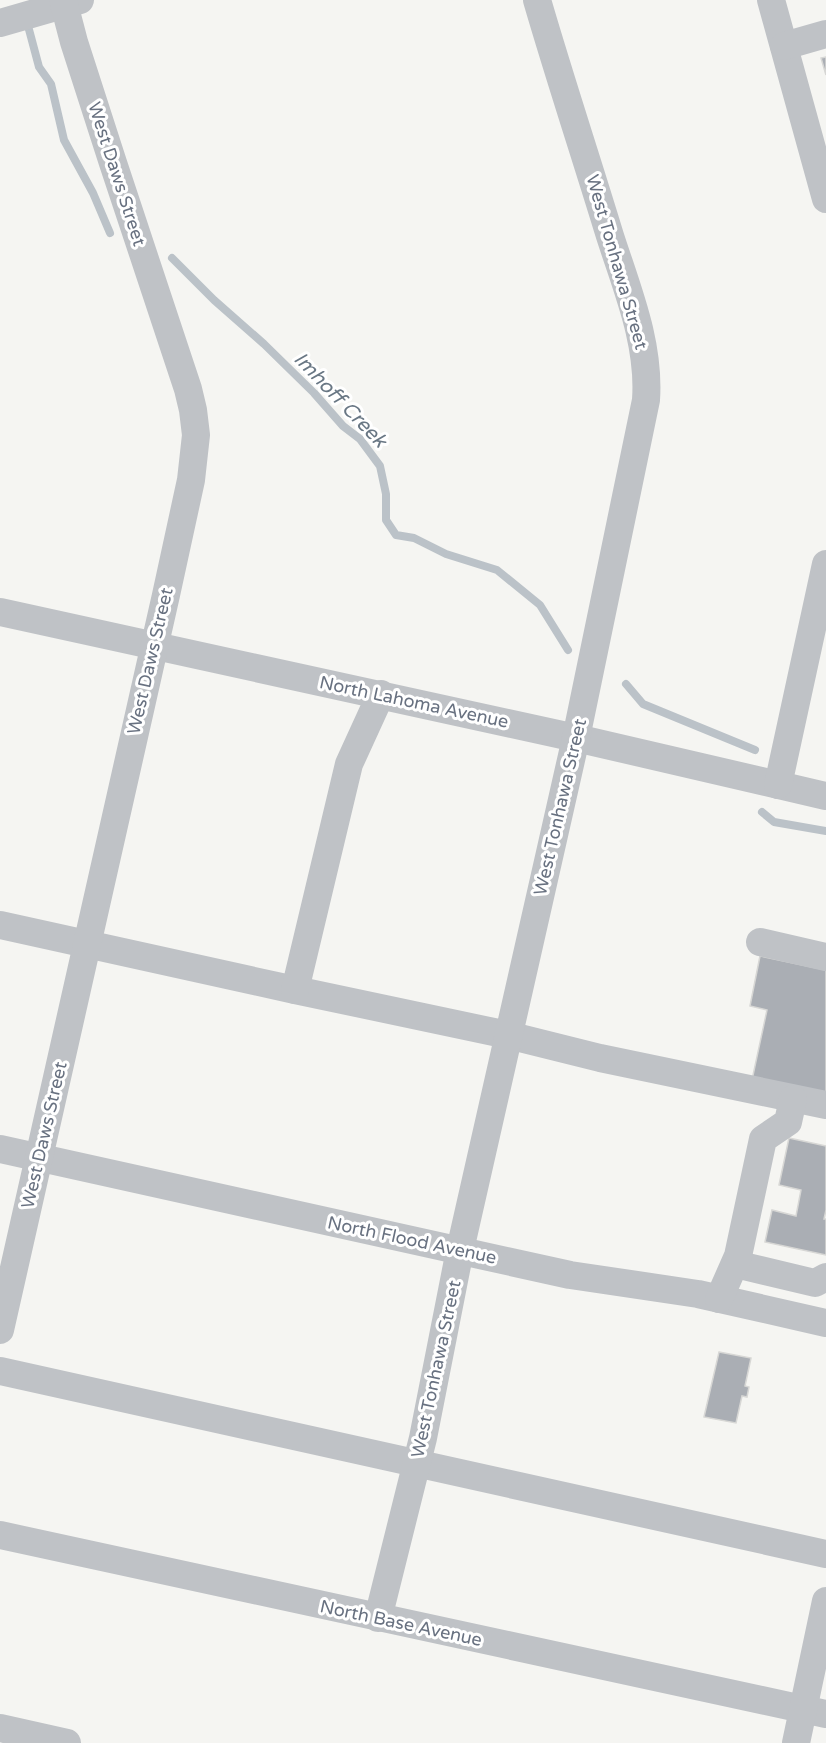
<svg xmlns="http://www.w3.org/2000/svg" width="826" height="1743" font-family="'Varela Round',sans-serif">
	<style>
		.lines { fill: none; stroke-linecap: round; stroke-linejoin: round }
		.stream { stroke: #bbc2c8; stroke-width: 8 }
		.building { fill: #aaaeb4; stroke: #d7d7d5; stroke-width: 1.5 }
		.minor { stroke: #bfc2c6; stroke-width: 28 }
		.labels { text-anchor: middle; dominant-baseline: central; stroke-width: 6; stroke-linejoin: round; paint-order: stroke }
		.street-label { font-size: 18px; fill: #687180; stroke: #fff }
		.water-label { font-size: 20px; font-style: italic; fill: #697784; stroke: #fff }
	</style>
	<rect width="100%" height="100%" fill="#f5f5f2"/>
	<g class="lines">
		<!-- stream -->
		<g class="stream">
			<polyline points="27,22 39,67 51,84 64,140 93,193 110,233"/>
			<polyline points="172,258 214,300 264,344 314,393 343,426 360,439 380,466 386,494 386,520 396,535 414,538 446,554 497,570 540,605 568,650"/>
			<polyline points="626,684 643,704 755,750"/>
			<polyline points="762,812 774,822 826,831"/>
		</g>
	</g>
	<!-- building -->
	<g class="building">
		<polygon points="826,57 826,75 821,58"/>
		<polygon points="760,956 826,970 826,1096 752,1080 767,1010 750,1006"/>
		<polygon points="789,1138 826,1146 826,1210 824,1219 826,1219 826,1255 765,1242 772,1210 796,1216 801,1190 779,1185"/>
		<polygon points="719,1352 751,1358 745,1386 749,1387 747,1397 742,1396 736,1423 704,1417"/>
	</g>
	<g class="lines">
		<!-- minor -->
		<g class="minor">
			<polyline points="771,0 826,199"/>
			<polyline points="0,23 80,0"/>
			<polyline points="784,46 826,34"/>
			<polyline points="0,612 576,738 826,796"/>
			<polyline points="778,785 826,564"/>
			<polyline points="0,925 295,990 508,1035 600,1058 826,1105"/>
			<polyline points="760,942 826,957"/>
			<polyline points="295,990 349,764 381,694"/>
			<polyline points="0,1149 570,1275 698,1294 826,1323"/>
			<polyline points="735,1264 815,1283 826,1277"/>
			<polyline points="719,1299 738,1256 763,1139 788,1122 793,1099"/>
			<polyline points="0,1330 166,595 191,480 196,435 193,410 188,389 113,163 74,42 63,0"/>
			<polyline points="0,1371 826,1554"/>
			<polyline points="0,1535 826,1714"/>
			<path d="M378,1618L423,1438L460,1250L576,738L646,400C650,343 627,289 610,236C586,157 560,79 537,0"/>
			<polyline points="0,1728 67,1743"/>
			<polyline points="796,1743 826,1601"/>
		</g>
	</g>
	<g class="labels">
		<!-- street labels -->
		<g class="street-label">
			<text transform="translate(117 174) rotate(72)">West Daws Street</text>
			<text transform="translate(617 262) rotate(74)">West Tonhawa Street</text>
			<text transform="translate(150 661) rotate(-77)">West Daws Street</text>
			<text transform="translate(414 702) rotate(12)">North Lahoma Avenue</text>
			<text transform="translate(560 807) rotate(-77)">West Tonhawa Street</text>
			<text transform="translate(44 1135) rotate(-77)">West Daws Street</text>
			<text transform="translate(412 1240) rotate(12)">North Flood Avenue</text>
			<text transform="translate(436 1369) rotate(-78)">West Tonhawa Street</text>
			<text transform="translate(401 1623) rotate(12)">North Base Avenue</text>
		</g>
		<!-- water labels -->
		<g class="water-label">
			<text transform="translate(340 400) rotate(46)">Imhoff Creek</text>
		</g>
	</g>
</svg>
